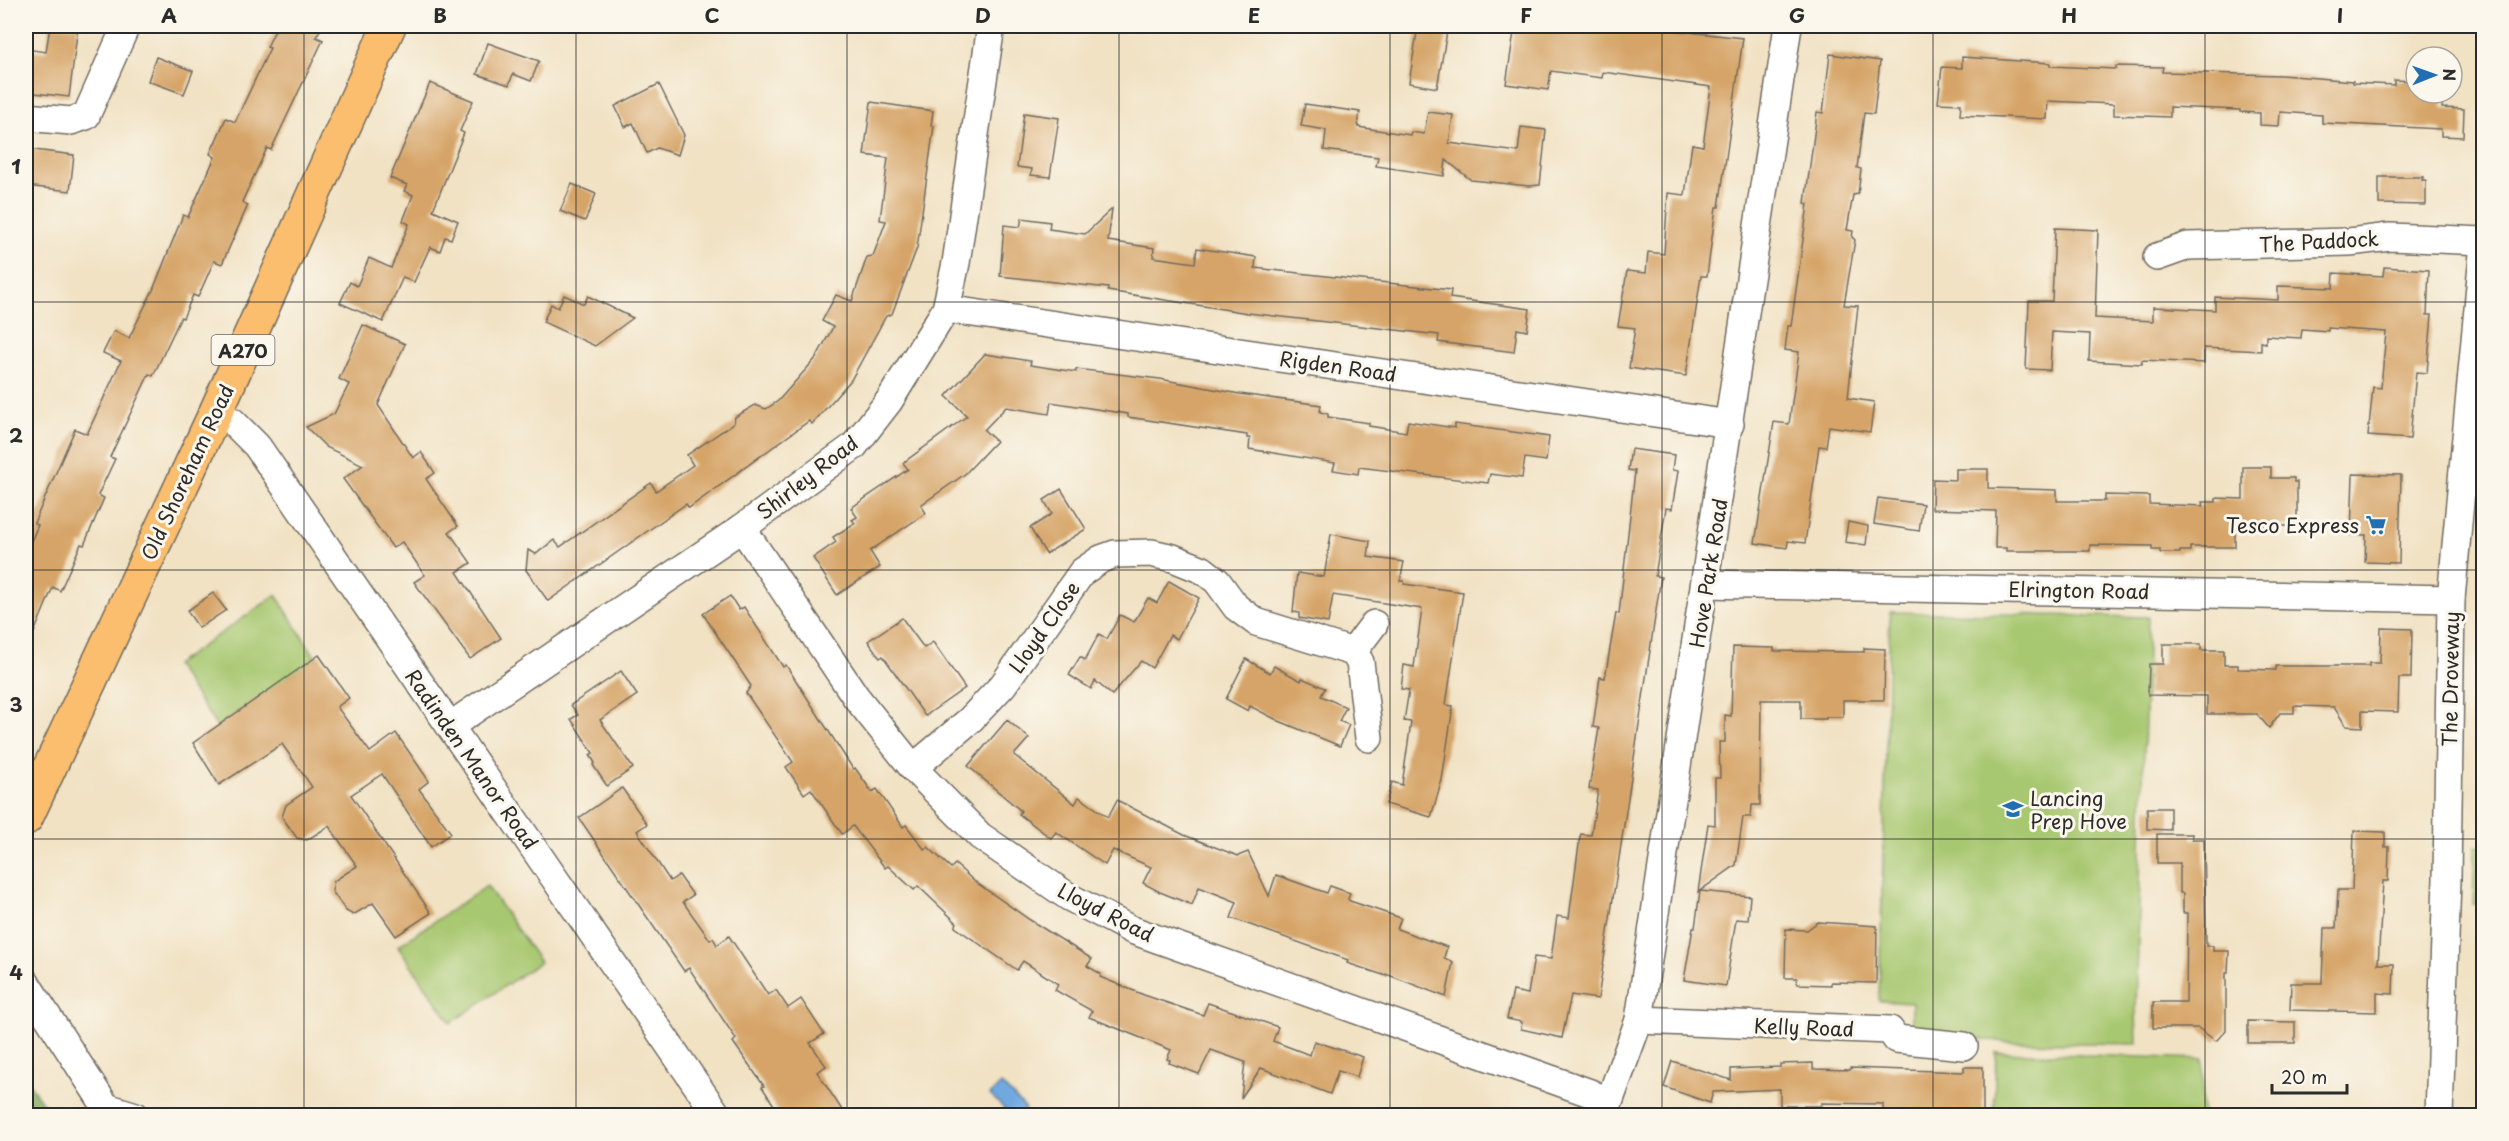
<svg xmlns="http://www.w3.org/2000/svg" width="2509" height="1141" font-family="'Playpen Sans',sans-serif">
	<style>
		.green { fill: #a7c770; stroke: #69794e; stroke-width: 1.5 }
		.forest { fill: #85ac62; stroke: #586c46; stroke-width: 1.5 }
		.water { fill: #6fa9df; stroke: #4d6a85; stroke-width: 1.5 }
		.building { fill: #d6a467 }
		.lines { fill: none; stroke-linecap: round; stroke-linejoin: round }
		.minor-casing { stroke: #706b61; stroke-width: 30 }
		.primary-casing { stroke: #706b61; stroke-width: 36 }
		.minor { stroke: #fff; stroke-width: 27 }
		.primary { stroke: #fbbe6e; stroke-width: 33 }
		.grid { fill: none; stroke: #2b2b2b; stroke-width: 1.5; stroke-opacity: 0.55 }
		.labels { text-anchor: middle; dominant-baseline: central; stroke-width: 6; stroke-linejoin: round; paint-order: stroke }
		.shield { fill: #fbf7ec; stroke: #696865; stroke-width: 1.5 }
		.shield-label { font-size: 18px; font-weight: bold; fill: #2b2b2b }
		.street-label { font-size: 20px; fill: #2b2b2b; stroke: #fbf7ec }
		.poi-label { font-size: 20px; fill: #2b2b2b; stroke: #fbf7ec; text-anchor: end }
		.neatline { fill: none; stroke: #2b2b2b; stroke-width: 2 }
		.grid-label { font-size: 20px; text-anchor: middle; font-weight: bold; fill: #2b2b2b }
	</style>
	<rect width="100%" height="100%" fill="#fbf7ec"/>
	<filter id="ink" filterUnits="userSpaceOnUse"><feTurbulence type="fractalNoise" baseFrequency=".0167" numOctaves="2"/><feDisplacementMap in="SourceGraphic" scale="12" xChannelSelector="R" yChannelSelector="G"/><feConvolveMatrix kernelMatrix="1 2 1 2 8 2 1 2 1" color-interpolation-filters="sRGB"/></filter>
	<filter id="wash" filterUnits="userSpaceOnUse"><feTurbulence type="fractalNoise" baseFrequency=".008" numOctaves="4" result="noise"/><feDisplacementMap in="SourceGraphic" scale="24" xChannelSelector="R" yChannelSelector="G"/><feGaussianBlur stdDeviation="1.35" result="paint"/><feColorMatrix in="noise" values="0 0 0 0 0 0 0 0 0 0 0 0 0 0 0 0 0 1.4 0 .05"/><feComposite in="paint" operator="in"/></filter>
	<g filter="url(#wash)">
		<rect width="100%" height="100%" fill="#f1e2c4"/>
		<!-- green -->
		<g class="green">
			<polygon points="276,595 316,658 217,727 175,665"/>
			<polygon points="1890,612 2148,617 2136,1010 2137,1044 2007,1042 1912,1031 1912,1003 1879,1001"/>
			<polygon points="2475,847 2483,847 2483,905 2473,904"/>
			<polygon points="487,886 540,962 451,1023 398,946"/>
			<polygon points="1996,1052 2203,1059 2202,1115 1994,1115"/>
		</g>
		<!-- forest -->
		<polygon class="forest" points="26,1079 51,1115 26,1115"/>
		<!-- water -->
		<polygon class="water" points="1001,1084 1026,1109 1020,1115 1011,1115 990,1095"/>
		<g id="blocks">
			<!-- building -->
			<g class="building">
				<polygon points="50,26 78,26 69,97 26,92 26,49 46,52"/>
				<polygon points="277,26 322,26 316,37 323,40 271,150 267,148 242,202 248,205 222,264 214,261 198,297 193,295 183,318 181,317 153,376 149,374 110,457 115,459 98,495 104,498 84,545 81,544 60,591 53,587 26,652 26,553 38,525 34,523 75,429 87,434 121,361 103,353 114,331 129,338 153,290 183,215 188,217 215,157 210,154 226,118 235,122 270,48 267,47"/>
				<polygon points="1418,26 1448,26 1437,88 1409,83"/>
				<polygon points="1515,26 1633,26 1743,38 1719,207 1716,207 1707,276 1701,276 1686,376 1629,368 1635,328 1618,326 1627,271 1646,273 1648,252 1664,254 1668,193 1685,195 1692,144 1703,146 1711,87 1603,72 1602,78 1551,71 1548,90 1506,84"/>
				<polygon points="488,43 539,61 531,81 513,74 509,85 477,74"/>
				<polygon points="1830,54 1880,61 1874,114 1864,113 1857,168 1861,169 1858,194 1853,195 1847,230 1853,231 1852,237 1855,240 1844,305 1858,306 1848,398 1874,402 1870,432 1829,426 1826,447 1819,446 1805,543 1788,541 1787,548 1755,543 1774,422 1789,424 1799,352 1785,350 1788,326 1791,326 1808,204 1805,203 1817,112 1823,113"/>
				<polygon points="156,57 193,71 184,94 148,81"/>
				<polygon points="1962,57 2050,63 2050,66 2116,69 2116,66 2163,67 2162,72 2281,75 2353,81 2353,83 2394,85 2394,80 2416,81 2416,93 2443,93 2442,108 2464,109 2463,137 2441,136 2441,129 2322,123 2322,115 2280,112 2279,126 2260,125 2260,113 2240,112 2240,110 2170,107 2170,117 2114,115 2114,104 2048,101 2047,119 1960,115 1961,104 1938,103 1942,67 1962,68"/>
				<polygon points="430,83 473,101 460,131 464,133 433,210 458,221 451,239 445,237 440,251 430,247 414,282 403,277 383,322 340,303 350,282 357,286 369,258 391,268 409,224 403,221 413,195 404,191 407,185 390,178"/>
				<polygon points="659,84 684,135 678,155 657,148 647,153 633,123 625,127 615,106"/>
				<polygon points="871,102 933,111 931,126 934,126 917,248 892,314 886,316 851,380 812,424 809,421 689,508 686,504 548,601 526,570 528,550 536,554 554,540 560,547 651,483 656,491 693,465 687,455 734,423 735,417 755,405 766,409 778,401 816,358 833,327 822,321 836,295 852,301 867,257 873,256 886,221 880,220 888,158 864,155"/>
				<polygon points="1305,104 1360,112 1358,127 1410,135 1411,132 1424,134 1428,112 1453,115 1449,143 1518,152 1521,127 1546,130 1540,185 1529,186 1471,180 1446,160 1444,176 1376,166 1378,157 1324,150 1326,130 1301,126"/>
				<polygon points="1024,113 1059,118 1050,177 1031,175 1032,169 1017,167"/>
				<polygon points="26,149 74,155 70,191 26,186"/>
				<polygon points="2379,177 2423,177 2422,180 2426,180 2426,205 2379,204"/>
				<polygon points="572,184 596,194 585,221 560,211"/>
				<polygon points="1112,209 1108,241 1154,248 1153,257 1195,263 1197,248 1256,257 1255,268 1451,290 1450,298 1530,309 1527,331 1517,329 1514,352 1438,342 1439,335 1248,313 1108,291 1108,288 1000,276 1004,225 1020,227 1022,218 1050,222 1049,229 1085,234"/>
				<polygon points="2055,228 2098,230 2095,318 2153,321 2153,307 2215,310 2215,297 2278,300 2278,286 2333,288 2334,273 2383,276 2384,267 2429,270 2427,315 2432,315 2427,373 2416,372 2410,439 2368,436 2373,387 2381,388 2386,332 2328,328 2328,331 2302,329 2301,338 2266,336 2266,343 2261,342 2261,351 2204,348 2204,363 2142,360 2142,364 2089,361 2090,334 2052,332 2050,370 2026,369 2029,301 2052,301"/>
				<polygon points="564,295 584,304 588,296 633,318 595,346 543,322 551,304 558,308"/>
				<polygon points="363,325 405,344 378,405 413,458 421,452 435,473 426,479 458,526 449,532 471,563 457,572 501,638 470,659 414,582 425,575 402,542 393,548 343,479 363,465 326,447 306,427 334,414 349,384 339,379"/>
				<polygon points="985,354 1031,361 1030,365 1056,369 1076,372 1076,369 1160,379 1240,394 1321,405 1320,412 1328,414 1328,417 1369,423 1369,426 1406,432 1408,421 1455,428 1455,424 1549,437 1546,461 1525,458 1522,478 1490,474 1488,483 1359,467 1358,474 1333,470 1335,463 1249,449 1250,438 1247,438 1247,435 1128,417 1128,414 1051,402 1049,414 1006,407 984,430 996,441 965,474 921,505 926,513 870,551 880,567 837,595 813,558 836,542 833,537 855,523 852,520 857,517 851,508 908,469 903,463 967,416 946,396"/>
				<polygon points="1631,449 1674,455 1672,470 1678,471 1672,509 1666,508 1655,576 1661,577 1598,999 1571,995 1562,1038 1521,1029 1522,1022 1507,1019 1513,991 1528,994 1534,957 1551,959 1557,916 1569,918 1580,837 1581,834 1591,835 1598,790 1589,789 1599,728 1593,727 1600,677 1605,678 1616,613 1619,614 1635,471 1628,470"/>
				<polygon points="2243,467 2271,467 2271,478 2294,478 2294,482 2297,482 2297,526 2235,526 2235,547 2190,547 2190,551 2180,551 2180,553 2160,553 2160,550 2152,550 2152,546 2090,545 2090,551 2006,551 2006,548 1995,548 1996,511 1932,509 1933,479 1956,480 1956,469 1988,469 1988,488 2057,490 2057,501 2105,501 2105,495 2149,496 2149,504 2203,506 2202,502 2216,502 2216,498 2243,499"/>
				<polygon points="2353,474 2401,475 2399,563 2365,562 2366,535 2351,535"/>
				<polygon points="1061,489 1086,529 1046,554 1030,528 1052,514 1044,500"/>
				<polygon points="1878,498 1923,504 1919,531 1874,524"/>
				<polygon points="1848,522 1868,526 1866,545 1845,542"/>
				<polygon points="1331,534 1370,541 1368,557 1404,562 1400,581 1404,581 1404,584 1463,592 1446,705 1453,706 1442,780 1431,817 1386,804 1392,782 1402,785 1411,722 1404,721 1409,690 1401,689 1404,665 1414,667 1422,609 1333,595 1328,623 1299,618 1299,613 1293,612 1297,573 1324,577"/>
				<polygon points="1169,581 1199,598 1177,639 1170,635 1152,668 1141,661 1112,695 1095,681 1091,689 1069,675 1080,657 1085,660 1099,634 1107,639 1120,615 1134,622 1148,598 1157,603"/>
				<polygon points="213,593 226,610 199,628 187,611"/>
				<polygon points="730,596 739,610 744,607 783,667 786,665 853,769 855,768 872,792 877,789 903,827 906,825 925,850 928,847 951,868 955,864 974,881 1030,920 1092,959 1087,966 1101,974 1100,977 1144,995 1203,1015 1208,1003 1278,1027 1273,1041 1310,1055 1314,1041 1363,1057 1357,1077 1338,1071 1330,1094 1261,1068 1241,1098 1245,1062 1211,1050 1199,1074 1169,1063 1170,1060 1167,1059 1171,1050 1089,1017 1092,1011 1055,990 1058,984 1023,961 1017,970 955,927 957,923 918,886 914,890 888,866 885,868 853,826 842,834 811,789 804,794 786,767 793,762 746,693 751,686 703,614"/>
				<polygon points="902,618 924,648 933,642 965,688 925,716 883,656 880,658 868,641"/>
				<polygon points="2381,628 2412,629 2411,678 2399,678 2398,712 2362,711 2362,727 2346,726 2334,707 2294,706 2294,713 2280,713 2269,728 2257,714 2207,714 2207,696 2148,695 2149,664 2163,664 2163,644 2201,644 2201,650 2224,650 2224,665 2238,665 2238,669 2276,670 2276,666 2369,666 2369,663 2380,663"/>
				<polygon points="1733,647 1774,648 1774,651 1853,652 1864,652 1864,648 1885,649 1884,700 1843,700 1843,717 1826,717 1826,719 1801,719 1801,700 1761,700 1760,805 1752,805 1751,817 1743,817 1736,865 1698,892 1708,824 1715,825 1715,778 1720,778 1719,742 1725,742 1725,715 1731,716"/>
				<polygon points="319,655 349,698 337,707 370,752 396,733 429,781 419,789 451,833 431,847 382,774 351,795 431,913 396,936 373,903 353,915 346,911 332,891 334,881 357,866 329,826 307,840 297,838 282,817 286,805 312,787 282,744 219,785 193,743"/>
				<polygon points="1246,659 1270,673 1274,666 1301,681 1302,678 1325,688 1321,696 1346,707 1339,721 1349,725 1340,746 1279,721 1250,706 1248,711 1226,699"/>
				<polygon points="621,671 637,695 600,720 633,768 607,786 593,765 595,763 590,755 593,753 571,719 578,715 571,705"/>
				<polygon points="1007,720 1029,738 1014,755 1075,804 1079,797 1108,817 1117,800 1184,835 1238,856 1248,852 1269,896 1276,875 1327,893 1330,886 1350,893 1348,899 1350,901 1401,918 1397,929 1447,947 1444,958 1453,962 1446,997 1386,974 1386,976 1347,963 1348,960 1231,918 1237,902 1199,887 1192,905 1160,892 1143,883 1151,867 1113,850 1105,865 1056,832 1051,838 1019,814 1021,811 968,766"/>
				<polygon points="622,788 647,824 637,831 670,881 679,875 693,895 683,902 710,940 713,938 717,945 729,936 768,995 776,990 788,1008 801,999 824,1034 810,1043 826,1066 817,1072 846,1116 781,1116 762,1087 764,1086 733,1042 736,1039 689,968 684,971 579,818"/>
				<polygon points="2147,808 2170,808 2170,830 2147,829"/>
				<polygon points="2354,831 2385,832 2385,847 2389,847 2388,881 2383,881 2378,964 2394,964 2393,994 2377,993 2377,1012 2290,1010 2291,983 2322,983 2324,928 2336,928 2338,890 2352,890"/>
				<polygon points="2157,834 2192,834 2192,839 2204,839 2206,946 2213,946 2213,951 2229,951 2228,973 2226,973 2226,1030 2216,1041 2198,1028 2153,1028 2153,1002 2186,1002 2187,913 2183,913 2183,893 2180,893 2180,863 2157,863"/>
				<polygon points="1700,891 1750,896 1748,920 1736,919 1726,986 1684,980 1693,928 1695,928"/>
				<polygon points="1818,922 1877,926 1876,983 1831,982 1831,985 1797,984 1797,978 1785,978 1786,929 1807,930"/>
				<polygon points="2248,1021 2295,1022 2295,1043 2248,1043"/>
				<polygon points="1672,1061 1731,1080 1731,1069 1780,1067 1780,1064 1813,1063 1813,1069 1849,1070 1850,1068 1964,1072 1964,1067 1983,1067 1983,1116 1883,1114 1883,1104 1821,1103 1821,1106 1780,1106 1780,1089 1713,1092 1710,1103 1664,1087"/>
			</g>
		</g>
	</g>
	<g filter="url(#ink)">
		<use href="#blocks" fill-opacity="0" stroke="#706b61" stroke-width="1.5"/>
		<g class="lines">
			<!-- minor casing -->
			<g class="minor-casing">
				<g id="minor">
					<polyline points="26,117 71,121 86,116 126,26"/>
					<polyline points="2157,257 2188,246 2349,242 2390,237 2484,241"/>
					<polyline points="946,309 1730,424"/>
					<polyline points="215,414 232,421 257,446 718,1116"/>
					<polyline points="742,528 856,697 913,768 980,836 1069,897 1132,930 1590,1093 1608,1102"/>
					<polyline points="1706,584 2451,599"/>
					<polyline points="1353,652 1374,624"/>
					<polyline points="450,726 742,528 854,446 889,401 946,309 956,263 991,26"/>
					<polyline points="913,768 970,720 1003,685 1082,572 1101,559 1115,554 1151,553 1173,558 1203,570 1217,581 1236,607 1256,622 1353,652 1360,662 1369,738"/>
					<polyline points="26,983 106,1107 106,1116"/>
					<polyline points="1639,1020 1890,1030 1896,1039 1964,1046"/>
					<polyline points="106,1107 136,1116"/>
					<polyline points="1604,1116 1639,1020 1788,26"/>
					<polyline points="2439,1116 2447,879 2451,599 2484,243"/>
				</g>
			</g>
			<!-- primary casing -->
			<g class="primary-casing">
				<polyline id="primary" points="26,818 215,414 389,26"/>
			</g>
			<!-- minor -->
			<use href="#minor" class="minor"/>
			<!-- primary -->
			<use href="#primary" class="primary"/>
		</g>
	</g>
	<!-- grid -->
	<path class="grid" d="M304,26V1116M576,26V1116M847,26V1116M1119,26V1116M1390,26V1116M1662,26V1116M1933,26V1116M2205,26V1116M26,302H2484M26,570H2484M26,839H2484"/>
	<!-- icons -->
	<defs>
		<g id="supermarket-bare" transform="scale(1.62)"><path d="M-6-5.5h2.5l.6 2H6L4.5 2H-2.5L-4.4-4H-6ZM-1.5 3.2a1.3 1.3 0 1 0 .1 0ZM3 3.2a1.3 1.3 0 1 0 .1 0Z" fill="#1f6fb2" stroke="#fbf7ec" stroke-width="2.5" paint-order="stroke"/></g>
		<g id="school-bare" transform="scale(1.62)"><path d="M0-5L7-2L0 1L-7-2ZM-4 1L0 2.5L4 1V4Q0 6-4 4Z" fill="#1f6fb2" stroke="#fbf7ec" stroke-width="2.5" paint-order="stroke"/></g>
	</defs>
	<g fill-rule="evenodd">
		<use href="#supermarket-bare" x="2376" y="525"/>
		<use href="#school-bare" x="2013" y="809"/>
	</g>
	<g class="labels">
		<!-- shield labels -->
		<rect class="shield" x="211.5" y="335" width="63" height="30" rx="4.5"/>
		<g class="shield-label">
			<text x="243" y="350">A270</text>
		</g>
		<!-- street labels -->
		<g class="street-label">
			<text transform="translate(2319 241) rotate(-3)">The Paddock</text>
			<text transform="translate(1338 366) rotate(8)">Rigden Road</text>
			<text transform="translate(187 472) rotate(-65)">Old Shoreham Road</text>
			<text transform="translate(807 477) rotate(-38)">Shirley Road</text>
			<text transform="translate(1708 573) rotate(-81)">Hove Park Road</text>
			<text transform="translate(2079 590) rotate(1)">Elrington Road</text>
			<text transform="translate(1044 627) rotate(-55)">Lloyd Close</text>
			<text transform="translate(2450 679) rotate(-89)">The Droveway</text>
			<text transform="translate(472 759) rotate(55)">Radinden Manor Road</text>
			<text transform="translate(1106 912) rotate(27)">Lloyd Road</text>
			<text transform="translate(1804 1027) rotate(2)">Kelly Road</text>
		</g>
		<!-- poi labels -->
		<g class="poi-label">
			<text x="2359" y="525">Tesco Express</text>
			<text x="2030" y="798" text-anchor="start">Lancing<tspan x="2030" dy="23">Prep Hove</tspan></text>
		</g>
	</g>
	<!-- margin -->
	<rect width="2509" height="1141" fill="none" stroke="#fbf7ec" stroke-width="66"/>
	<!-- north arrow -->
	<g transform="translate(2434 75) rotate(89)"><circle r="28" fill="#fbf7ec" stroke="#a8a59f" stroke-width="1.5"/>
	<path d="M0-4.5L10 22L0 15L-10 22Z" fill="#1f6fb2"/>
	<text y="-9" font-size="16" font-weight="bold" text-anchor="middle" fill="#2b2b2b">N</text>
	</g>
	<!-- scale -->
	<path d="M2272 1084v9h75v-9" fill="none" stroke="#2b2b2b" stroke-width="3"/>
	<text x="2281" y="1084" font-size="18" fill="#2b2b2b" stroke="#fbf7ec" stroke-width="4.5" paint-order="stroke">20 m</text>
	<rect x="33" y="33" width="2443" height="1075" class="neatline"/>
	<g class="grid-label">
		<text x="169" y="23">A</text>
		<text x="440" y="23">B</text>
		<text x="712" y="23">C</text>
		<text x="983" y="23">D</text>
		<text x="1254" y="23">E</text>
		<text x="1526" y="23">F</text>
		<text x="1797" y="23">G</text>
		<text x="2069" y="23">H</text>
		<text x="2340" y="23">I</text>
		<text x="16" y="174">1</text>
		<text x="16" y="443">2</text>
		<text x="16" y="712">3</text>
		<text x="16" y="980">4</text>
	</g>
</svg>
